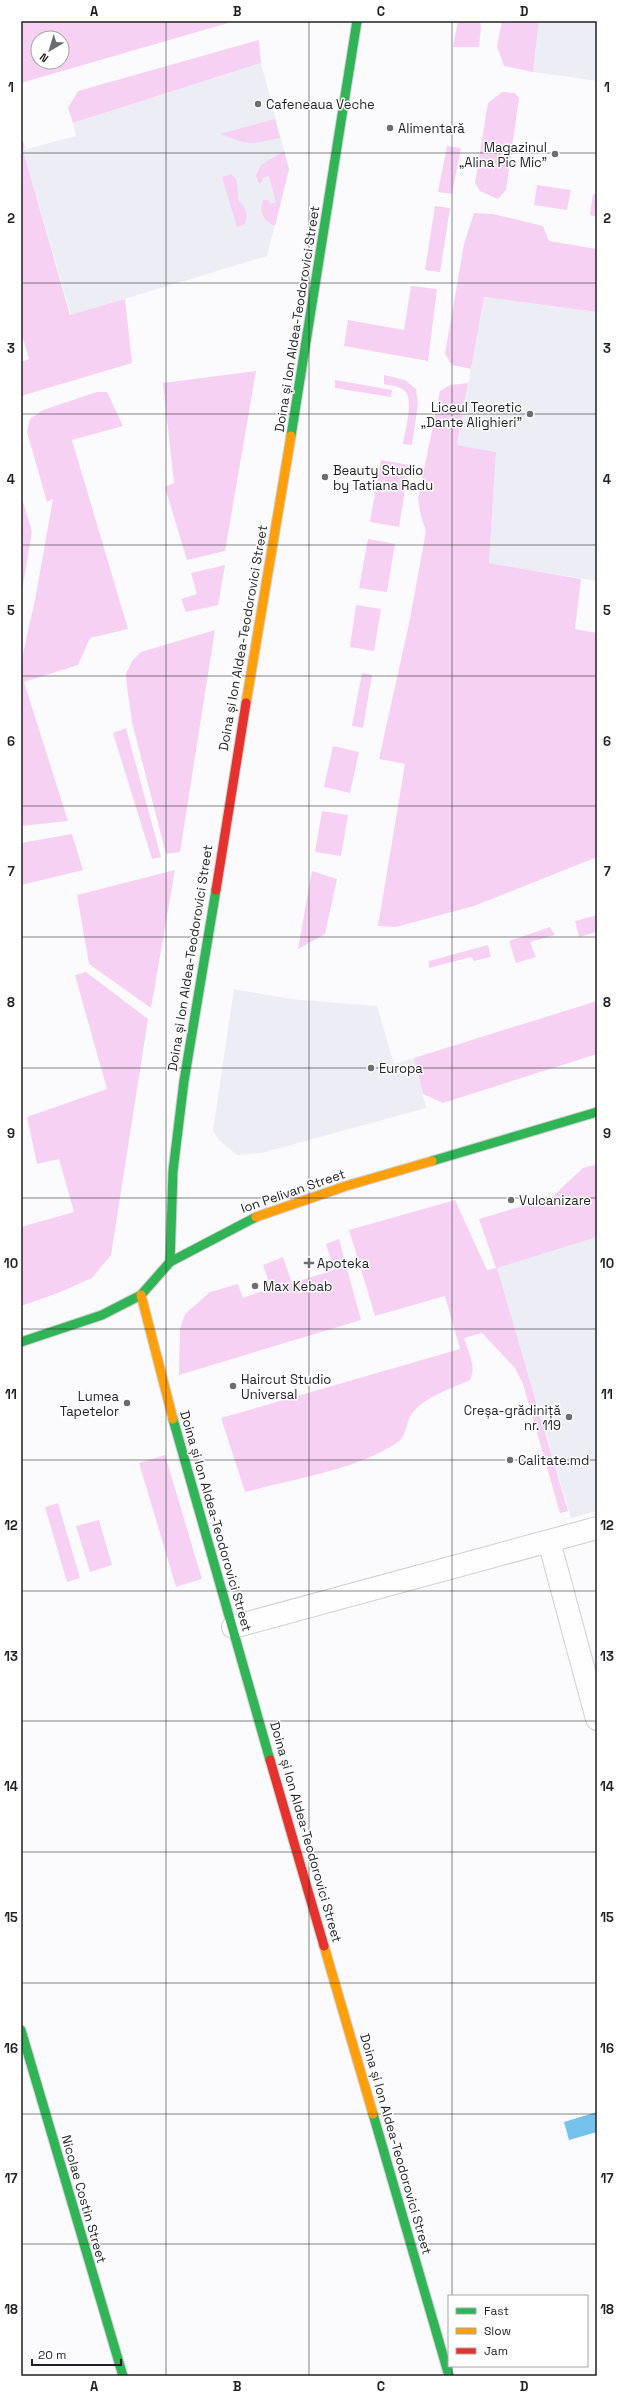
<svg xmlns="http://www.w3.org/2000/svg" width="618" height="2397" font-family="'Space Grotesk',sans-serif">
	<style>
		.built { fill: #ededf5 }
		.green { fill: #f7d1f4; fill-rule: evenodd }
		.water { fill: #75c2ec }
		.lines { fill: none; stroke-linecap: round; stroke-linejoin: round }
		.street-casing { stroke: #d0d0d3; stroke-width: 24 }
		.fast-casing { stroke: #d0d0d3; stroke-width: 11 }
		.slow-casing { stroke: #d0d0d3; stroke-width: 11 }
		.jam-casing { stroke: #d0d0d3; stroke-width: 11 }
		.street { stroke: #fefeff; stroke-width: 22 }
		.fast { stroke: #30b455; stroke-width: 9 }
		.slow { stroke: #ff9f0a; stroke-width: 9 }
		.jam { stroke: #e5322d; stroke-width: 9 }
		.grid { fill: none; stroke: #1f2023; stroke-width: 1; stroke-opacity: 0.55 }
		.poi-dot { fill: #6c6d6f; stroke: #fff; stroke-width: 1.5 }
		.labels { text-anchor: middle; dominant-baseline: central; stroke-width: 3; stroke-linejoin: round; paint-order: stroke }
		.poi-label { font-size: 13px; fill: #1f2023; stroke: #fff; text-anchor: start }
		.street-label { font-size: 13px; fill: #1f2023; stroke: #fff }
		.neatline { fill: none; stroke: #1f2023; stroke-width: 1.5 }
		.grid-label { font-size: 13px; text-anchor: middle; font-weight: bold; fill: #1f2023 }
	</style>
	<rect width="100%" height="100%" fill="#fbfbfd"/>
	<!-- built -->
	<g class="built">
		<polygon points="539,21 597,21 597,81 533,72"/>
		<polygon points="261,63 289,169 267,256 71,315 23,150 76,136 73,123"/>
		<polygon points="484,297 597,312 597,581 489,563 496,452 457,445"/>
		<polygon points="234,989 290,999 377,1006 394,1064 414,1058 426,1108 261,1153 237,1155 219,1140 213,1131"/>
		<polygon points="597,1237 597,1511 571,1518 496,1267"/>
	</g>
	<!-- green -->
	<g class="green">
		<path d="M21,21H235L21,83ZM38,38H62V62H38Z"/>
		<polygon points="458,21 480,21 481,27 479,47 453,47"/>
		<polygon points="502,21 539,21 533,72 504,66 497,46"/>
		<polygon points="259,40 261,63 73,123 68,108 78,91"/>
		<polygon points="502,92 515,93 519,98 506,190 498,199 480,191 475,183 488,103"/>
		<polygon points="275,119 280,138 254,143 243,142 220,134"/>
		<polygon points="21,134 25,148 23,150 70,315 125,299 132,363 21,396 21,362 29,359 21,332"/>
		<polygon points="447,146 461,148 452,194 438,192"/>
		<path d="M284,151L289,169L275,226C263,221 259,212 263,200H269L270,204L276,202L269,176L262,178L263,181L259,184L256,176L261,165Z"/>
		<path d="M231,174L237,180L238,200C246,207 248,214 245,224L237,227L222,177Z"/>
		<polygon points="537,185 571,190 567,210 534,205"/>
		<polygon points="593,194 597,194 597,217 590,215"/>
		<polygon points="435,206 450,208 440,272 425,270"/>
		<polygon points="474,213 493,214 543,226 549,241 597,249 597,312 484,297 471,369 452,365 445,354 464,244"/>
		<polygon points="411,286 437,289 428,361 344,346 348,320 404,330"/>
		<polygon points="256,371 225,551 187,560 165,487 174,483 163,383"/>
		<path d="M384,375L405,380L416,389L418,404L412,445L403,444C405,432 414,400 405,391C400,386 391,386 384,384Z"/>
		<polygon points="335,380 392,390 391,397 335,388"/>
		<polygon points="468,383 457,445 496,452 489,563 581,579 575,629 597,633 597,857 474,906 396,927 378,926 405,764 379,759 410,619 426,531 421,516 418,499 440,391 450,385"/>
		<polygon points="97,392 107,392 123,426 72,440 128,629 90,638 78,665 24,682 68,821 21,826 21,663 35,600 53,499 47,502 27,432 30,419 43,410"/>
		<polygon points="381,460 409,465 399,527 370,522"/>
		<polygon points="21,495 32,532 21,596"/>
		<polygon points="368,539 395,544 387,592 359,588"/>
		<polygon points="225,565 218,605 186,612 181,599 197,594 191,573"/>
		<polygon points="356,605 381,609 374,651 350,647"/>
		<polygon points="215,630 180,852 166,854 132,722 127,687 126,674 132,661 141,652"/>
		<polygon points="362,673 372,675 363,728 352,726"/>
		<polygon points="126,728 161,857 152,859 113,733"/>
		<polygon points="333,746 359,752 350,793 324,787"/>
		<polygon points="322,811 348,815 341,856 315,852"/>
		<polygon points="72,834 83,870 21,885 21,843"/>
		<polygon points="175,870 151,1008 89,964 77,895"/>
		<polygon points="312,871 337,879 325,934 298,949"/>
		<polygon points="597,915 597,932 579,937 575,921"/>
		<polygon points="550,927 555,935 530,942 536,957 516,963 509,941"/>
		<polygon points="488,945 491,957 474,961 471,957 429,968 429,961"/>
		<polygon points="86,972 148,1019 111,1255 92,1278 58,1293 21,1306 21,1227 74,1212 59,1159 37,1164 27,1117 107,1089 75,975"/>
		<polygon points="597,1001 597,1054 443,1103 423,1094 414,1058"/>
		<path d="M597,1164V1237L497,1268L568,1511L560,1513L523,1384L515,1368L482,1333L464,1338C468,1352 477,1366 470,1380C451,1389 423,1397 411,1415C406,1423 406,1437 398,1442C357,1470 293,1479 245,1492L221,1418L460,1349L445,1296L375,1316L349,1230L455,1200L487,1270L496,1268L479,1219L552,1197L583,1168Z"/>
		<polygon points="339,1239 361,1320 179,1375 180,1329 185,1314 210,1292 238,1284 243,1298 271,1288 263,1265 283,1257 292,1283 334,1270 326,1244"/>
		<polygon points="165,1455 202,1579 176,1587 139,1463"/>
		<polygon points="58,1503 80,1578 67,1582 45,1507"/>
		<polygon points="99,1520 112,1565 90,1572 76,1526"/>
	</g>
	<!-- water -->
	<polygon class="water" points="597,2112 597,2132 569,2140 564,2122"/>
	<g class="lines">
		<!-- street casing -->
		<g class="street-casing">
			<g id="street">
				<polyline points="549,1541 597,1719"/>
				<polyline points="233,1627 597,1528"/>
			</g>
		</g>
		<!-- fast casing -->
		<g class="fast-casing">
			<g id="fast">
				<polyline points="291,436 357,21"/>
				<polyline points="432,1161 597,1112"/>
				<polyline points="170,1262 173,1171 184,1081 216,890"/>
				<polyline points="21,1342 102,1315 141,1295 170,1262 256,1217"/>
				<polyline points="173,1419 270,1760"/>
				<polyline points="21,2030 123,2376"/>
				<polyline points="373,2114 449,2376"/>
			</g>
		</g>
		<!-- slow casing -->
		<g class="slow-casing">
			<g id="slow">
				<polyline points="246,703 291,436"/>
				<polyline points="256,1217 346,1186 432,1161"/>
				<polyline points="141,1295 173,1419"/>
				<polyline points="324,1946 373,2114"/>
			</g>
		</g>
		<!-- jam casing -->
		<g class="jam-casing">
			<g id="jam">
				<polyline points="216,890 246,703"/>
				<polyline points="270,1760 324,1946"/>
			</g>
		</g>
		<!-- street -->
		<use href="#street" class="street"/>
		<!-- fast -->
		<use href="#fast" class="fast"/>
		<!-- slow -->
		<use href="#slow" class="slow"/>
		<!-- jam -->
		<use href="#jam" class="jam"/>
	</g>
	<!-- grid -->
	<path class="grid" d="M166,21V2376M309,21V2376M452,21V2296M21,153H597M21,283H597M21,414H597M21,545H597M21,676H597M21,806H597M21,937H597M21,1068H597M21,1198H597M21,1329H597M21,1460H597M21,1591H597M21,1721H597M21,1852H597M21,1983H597M21,2114H597M21,2244H597M452,2366V2376"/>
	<!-- markers -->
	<g class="poi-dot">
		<circle cx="258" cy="104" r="4"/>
		<circle cx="390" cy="128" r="4"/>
		<circle cx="555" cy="154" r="4"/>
		<circle cx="530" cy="414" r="4"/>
		<circle cx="325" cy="477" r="4"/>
		<circle cx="371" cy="1068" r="4"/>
		<circle cx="511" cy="1200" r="4"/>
		<path d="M307 1257h4v4h4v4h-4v4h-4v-4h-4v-4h4z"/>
		<circle cx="255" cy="1286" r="4"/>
		<circle cx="233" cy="1386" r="4"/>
		<circle cx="127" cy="1403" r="4"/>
		<circle cx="569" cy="1417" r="4"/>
		<circle cx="510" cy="1460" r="4"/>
	</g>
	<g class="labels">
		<!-- poi labels -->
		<g class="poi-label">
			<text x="266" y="104">Cafeneaua Veche</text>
			<text x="398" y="128">Alimentară</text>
			<text x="547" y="147" text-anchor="end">Magazinul<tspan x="547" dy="15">„Alina Pic Mic”</tspan></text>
			<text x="522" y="407" text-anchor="end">Liceul Teoretic<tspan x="522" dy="15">„Dante Alighieri”</tspan></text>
			<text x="333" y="470">Beauty Studio<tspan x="333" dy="15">by Tatiana Radu</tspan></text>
			<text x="379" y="1068">Europa</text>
			<text x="519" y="1200">Vulcanizare</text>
			<text x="317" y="1263">Apoteka</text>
			<text x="263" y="1286">Max Kebab</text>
			<text x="241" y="1379">Haircut Studio<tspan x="241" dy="15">Universal</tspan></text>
			<text x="119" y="1396" text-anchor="end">Lumea<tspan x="119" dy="15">Tapetelor</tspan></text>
			<text x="561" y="1410" text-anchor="end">Creșa-grădiniță<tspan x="561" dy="15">nr. 119</tspan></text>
			<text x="518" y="1460">Calitate.md</text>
		</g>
		<!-- street labels -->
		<g class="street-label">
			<text transform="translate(297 319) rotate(-81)">Doina și Ion Aldea-Teodorovici Street</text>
			<text transform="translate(243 638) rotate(-80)">Doina și Ion Aldea-Teodorovici Street</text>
			<text transform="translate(190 958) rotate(-81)">Doina și Ion Aldea-Teodorovici Street</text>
			<text transform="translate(293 1191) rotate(-19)">Ion Pelivan Street</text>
			<text transform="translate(216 1521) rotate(74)">Doina și Ion Aldea-Teodorovici Street</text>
			<text transform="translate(306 1832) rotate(74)">Doina și Ion Aldea-Teodorovici Street</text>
			<text transform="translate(396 2144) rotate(74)">Doina și Ion Aldea-Teodorovici Street</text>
			<text transform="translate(84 2199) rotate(74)">Nicolae Costin Street</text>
		</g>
	</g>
	<!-- border -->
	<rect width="618" height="2397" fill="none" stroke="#ffffff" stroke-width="44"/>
	<!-- legend -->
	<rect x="448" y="2295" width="140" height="72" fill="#ffffff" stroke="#a5a6a7"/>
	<rect x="456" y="2308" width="20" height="6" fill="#30b455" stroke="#a5a6a7"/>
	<text x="484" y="2315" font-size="12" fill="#1f2023">Fast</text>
	<rect x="456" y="2328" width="20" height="6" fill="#ff9f0a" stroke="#a5a6a7"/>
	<text x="484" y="2335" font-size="12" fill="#1f2023">Slow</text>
	<rect x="456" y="2348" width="20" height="6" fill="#e5322d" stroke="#a5a6a7"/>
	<text x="484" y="2355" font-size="12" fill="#1f2023">Jam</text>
	<!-- north arrow -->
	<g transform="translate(50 50) rotate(218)"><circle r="19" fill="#ffffff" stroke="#a5a6a7"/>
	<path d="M0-3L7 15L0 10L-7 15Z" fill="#6c6d6f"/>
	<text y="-6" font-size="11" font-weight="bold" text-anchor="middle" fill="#1f2023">N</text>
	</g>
	<!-- scale -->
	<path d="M32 2359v6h89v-6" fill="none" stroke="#1f2023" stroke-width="2"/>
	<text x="38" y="2359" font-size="12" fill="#1f2023" stroke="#ffffff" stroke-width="3" paint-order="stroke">20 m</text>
	<rect x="22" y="22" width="574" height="2353" class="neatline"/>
	<g class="grid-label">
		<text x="94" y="16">A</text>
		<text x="237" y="16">B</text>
		<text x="381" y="16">C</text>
		<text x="524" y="16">D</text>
		<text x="11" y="92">1</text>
		<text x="607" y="92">1</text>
		<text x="11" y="223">2</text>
		<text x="607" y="223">2</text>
		<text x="11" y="353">3</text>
		<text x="607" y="353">3</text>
		<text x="11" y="484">4</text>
		<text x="607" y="484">4</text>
		<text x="11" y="615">5</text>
		<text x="607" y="615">5</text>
		<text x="11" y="746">6</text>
		<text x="607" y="746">6</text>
		<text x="11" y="876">7</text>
		<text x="607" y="876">7</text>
		<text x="11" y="1007">8</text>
		<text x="607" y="1007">8</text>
		<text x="11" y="1138">9</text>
		<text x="607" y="1138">9</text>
		<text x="11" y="1268">10</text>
		<text x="607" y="1268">10</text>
		<text x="11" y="1399">11</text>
		<text x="607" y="1399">11</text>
		<text x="11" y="1530">12</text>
		<text x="607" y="1530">12</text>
		<text x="11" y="1661">13</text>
		<text x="607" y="1661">13</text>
		<text x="11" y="1791">14</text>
		<text x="607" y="1791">14</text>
		<text x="11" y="1922">15</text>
		<text x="607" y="1922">15</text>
		<text x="11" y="2053">16</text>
		<text x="607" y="2053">16</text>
		<text x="11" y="2183">17</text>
		<text x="607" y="2183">17</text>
		<text x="11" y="2314">18</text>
		<text x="607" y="2314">18</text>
		<text x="94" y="2391">A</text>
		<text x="237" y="2391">B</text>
		<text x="381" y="2391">C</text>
		<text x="524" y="2391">D</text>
	</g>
</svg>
